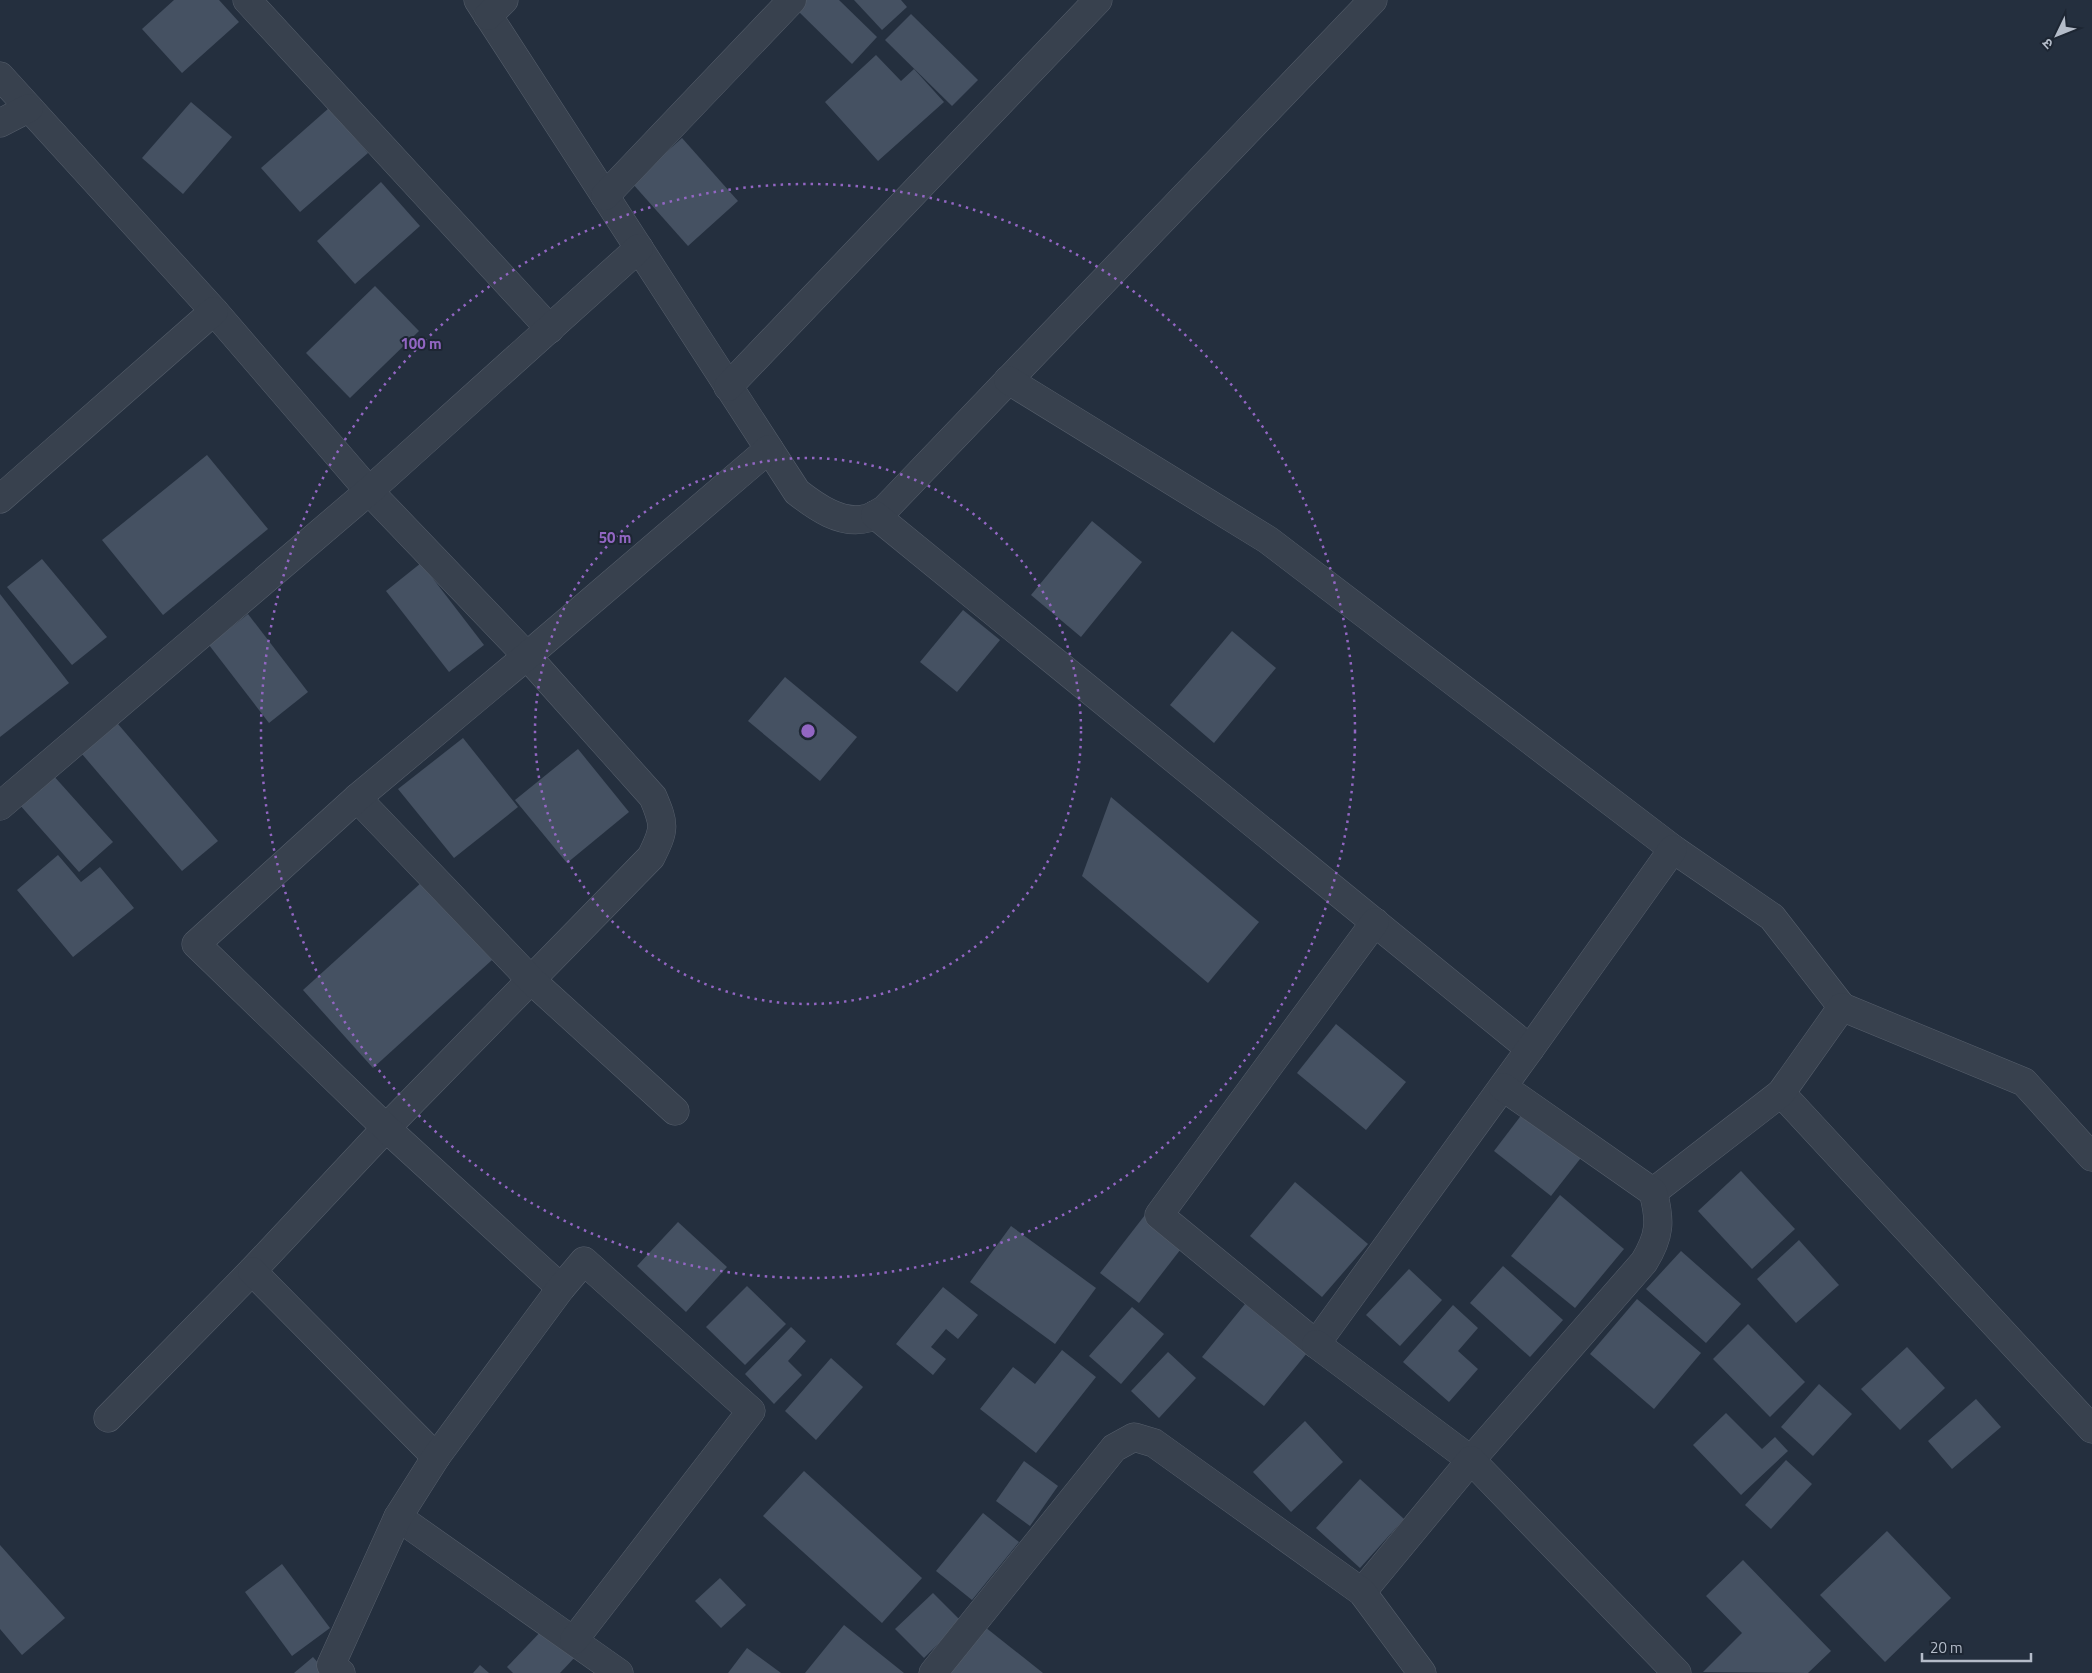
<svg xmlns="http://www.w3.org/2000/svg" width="2092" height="1673" font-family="'Titillium Web','Noto Sans Devanagari',sans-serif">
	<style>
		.building { fill: #455162 }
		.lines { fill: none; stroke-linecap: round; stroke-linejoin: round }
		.street-casing { stroke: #565f6c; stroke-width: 29 }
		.street { stroke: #38414e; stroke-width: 28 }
		.ring { fill: none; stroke: #9266c3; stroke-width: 2.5; stroke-dasharray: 2.5 5 }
		.centre { fill: #9266c3; stroke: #1d2633; stroke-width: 2.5 }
		.ring-label { font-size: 15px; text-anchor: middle; font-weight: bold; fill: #9266c3; stroke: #1d2633; stroke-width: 4; stroke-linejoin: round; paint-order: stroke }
	</style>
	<rect width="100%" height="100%" fill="#242f3e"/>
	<!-- building -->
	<g class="building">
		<polygon points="174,0 219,0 239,22 182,73 142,29"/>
		<polygon points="805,0 839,0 877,37 852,64 796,9"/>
		<polygon points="854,0 901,0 907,7 882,30"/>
		<polygon points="911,14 978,80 952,106 885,40"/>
		<polygon points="876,55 901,81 914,69 944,102 878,161 825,102"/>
		<polygon points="191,102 232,137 183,194 142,158"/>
		<polygon points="329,108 368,153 300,212 261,168"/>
		<polygon points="682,138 738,201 688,246 632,183"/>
		<polygon points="381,182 420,226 355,284 317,241"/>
		<polygon points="375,286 419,331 350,398 306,353"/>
		<polygon points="207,455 268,529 163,615 102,540"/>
		<polygon points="1092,521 1142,562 1081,637 1031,595"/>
		<polygon points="42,559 107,637 72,665 7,587"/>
		<polygon points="421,563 484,645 449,672 386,591"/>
		<polygon points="0,594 69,683 0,737"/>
		<polygon points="963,610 1000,640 957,692 920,662"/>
		<polygon points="248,614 308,692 269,723 209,645"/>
		<polygon points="1232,631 1276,668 1214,743 1170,705"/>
		<polygon points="785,677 857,737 820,781 748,721"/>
		<polygon points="118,724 218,841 182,871 82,754"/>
		<polygon points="463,738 518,807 454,858 398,789"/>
		<polygon points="578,749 629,812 567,863 515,800"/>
		<polygon points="52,774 113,842 79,872 19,804"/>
		<polygon points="1111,797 1259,922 1208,983 1082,876"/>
		<polygon points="58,855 81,882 100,867 134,908 73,957 17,890"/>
		<polygon points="422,882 492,960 373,1068 303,990"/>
		<polygon points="1336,1024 1406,1082 1366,1130 1297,1073"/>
		<polygon points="1526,1109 1584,1154 1551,1196 1494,1151"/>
		<polygon points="1741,1171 1795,1229 1752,1269 1698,1211"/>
		<polygon points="1295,1182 1368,1244 1322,1297 1250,1236"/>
		<polygon points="1560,1195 1624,1249 1575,1308 1511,1256"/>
		<polygon points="1145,1215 1184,1245 1139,1303 1100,1273"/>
		<polygon points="678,1222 727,1267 686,1312 637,1266"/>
		<polygon points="1011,1226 1096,1288 1055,1344 970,1282"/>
		<polygon points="1799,1240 1839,1285 1796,1323 1757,1279"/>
		<polygon points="1681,1251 1741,1304 1706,1343 1646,1289"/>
		<polygon points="1503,1266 1563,1320 1530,1357 1470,1303"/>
		<polygon points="1409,1269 1442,1300 1400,1346 1366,1315"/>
		<polygon points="747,1286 786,1324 745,1365 706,1327"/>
		<polygon points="943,1287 978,1315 958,1339 946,1329 931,1347 946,1359 933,1375 896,1344"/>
		<polygon points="1637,1299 1701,1353 1654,1409 1590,1354"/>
		<polygon points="1245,1304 1307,1353 1264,1406 1202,1357"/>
		<polygon points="1453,1305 1478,1328 1458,1351 1478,1369 1449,1402 1403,1362"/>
		<polygon points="1132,1307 1164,1334 1121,1384 1089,1356"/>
		<polygon points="1748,1324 1805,1382 1770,1417 1713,1359"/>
		<polygon points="791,1327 806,1341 788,1361 802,1375 774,1404 745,1374"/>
		<polygon points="1907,1347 1945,1388 1900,1430 1861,1389"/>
		<polygon points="1062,1350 1096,1377 1036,1453 980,1409 1013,1367 1035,1384"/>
		<polygon points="1168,1352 1196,1378 1159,1418 1131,1391"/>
		<polygon points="831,1358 863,1387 816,1440 785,1411"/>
		<polygon points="1819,1384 1852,1414 1813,1456 1781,1427"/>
		<polygon points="1976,1399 2001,1427 1952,1469 1928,1441"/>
		<polygon points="1726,1413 1762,1449 1775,1437 1788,1451 1741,1495 1693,1445"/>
		<polygon points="1305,1421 1343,1462 1291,1512 1253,1472"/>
		<polygon points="1786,1460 1812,1484 1771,1529 1745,1505"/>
		<polygon points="1024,1461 1058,1486 1030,1526 996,1501"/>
		<polygon points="804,1471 922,1578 882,1623 763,1516"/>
		<polygon points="1360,1479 1404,1519 1360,1568 1316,1528"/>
		<polygon points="983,1513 1019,1542 972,1600 936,1571"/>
		<polygon points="1887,1531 1951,1598 1885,1662 1820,1595"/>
		<polygon points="0,1545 65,1618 22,1655 0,1629"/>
		<polygon points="1743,1560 1831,1651 1808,1673 1703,1672 1742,1633 1706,1596"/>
		<polygon points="282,1564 330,1628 292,1656 245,1592"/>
		<polygon points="720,1578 746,1605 721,1628 695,1601"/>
		<polygon points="933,1593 961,1621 924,1658 895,1629"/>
		<polygon points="844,1625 904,1673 805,1673"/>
		<polygon points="546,1626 577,1655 560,1673 513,1673 507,1667"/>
		<polygon points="985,1627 1043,1673 950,1673"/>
		<polygon points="747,1648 781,1673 728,1673"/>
		<polygon points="313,1657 327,1673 294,1673"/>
		<polygon points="480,1665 489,1673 473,1673"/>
	</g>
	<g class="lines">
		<!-- street casing -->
		<g class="street-casing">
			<g id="street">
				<polyline points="247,0 550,329"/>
				<path d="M478,0L797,492C815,506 842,526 868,518C874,516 880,512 885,509L1373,0"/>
				<polyline points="488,16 504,0"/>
				<path d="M0,76L214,311L369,491L527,656L653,797C665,825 665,829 651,857L386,1128L252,1271L108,1418"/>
				<polyline points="0,123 29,108"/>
				<polyline points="605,196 792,0"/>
				<polyline points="1008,380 1268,540 1673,849 1772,917 1842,1007"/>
				<polyline points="728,387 1098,0"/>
				<polyline points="0,499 214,311"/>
				<polyline points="875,515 1530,1049"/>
				<polyline points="357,798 531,980 675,1111"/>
				<polyline points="0,806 369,491 639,248"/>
				<polyline points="1375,922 1159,1215 1316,1344 1530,1049 1673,849"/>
				<polyline points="1781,1093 2092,1429"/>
				<polyline points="1653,1192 1781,1093 1842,1007 2024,1082 2092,1157"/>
				<polyline points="252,1271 436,1457"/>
				<polyline points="561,1288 386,1128 196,944 357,798 527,656 769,449"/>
				<path d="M1316,1344L1471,1460L1644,1262C1660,1236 1661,1221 1653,1192L1503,1087"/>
				<polyline points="398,1517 619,1673"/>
				<polyline points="1362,1592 1471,1460 1677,1673"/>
				<polyline points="341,1673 331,1665 398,1517 436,1457 561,1288 584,1261 751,1411 574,1640"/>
				<polyline points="933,1673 1114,1448 1134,1437 1154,1443 1362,1592 1422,1673"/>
			</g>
		</g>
		<!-- street -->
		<use href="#street" class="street"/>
	</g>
	<!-- distance rings -->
	<g class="ring">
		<circle cx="808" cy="731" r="273"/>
		<circle cx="808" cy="731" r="547"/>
	</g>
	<circle cx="808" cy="731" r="8" class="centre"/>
	<g class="ring-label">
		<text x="421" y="349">100 m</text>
		<text x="615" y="543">50 m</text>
	</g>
	<!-- north arrow -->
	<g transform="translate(2057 35) rotate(227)" stroke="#1d2633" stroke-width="4" paint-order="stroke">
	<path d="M0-4L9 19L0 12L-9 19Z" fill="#b4bcc9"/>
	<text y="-8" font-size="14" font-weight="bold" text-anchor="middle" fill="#b4bcc9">उ</text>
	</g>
	<!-- scale -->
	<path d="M1922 1653v8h109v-8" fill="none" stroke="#b4bcc9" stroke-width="2.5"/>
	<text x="1930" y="1653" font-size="15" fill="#b4bcc9" stroke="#1d2633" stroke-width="4" paint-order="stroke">20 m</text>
</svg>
